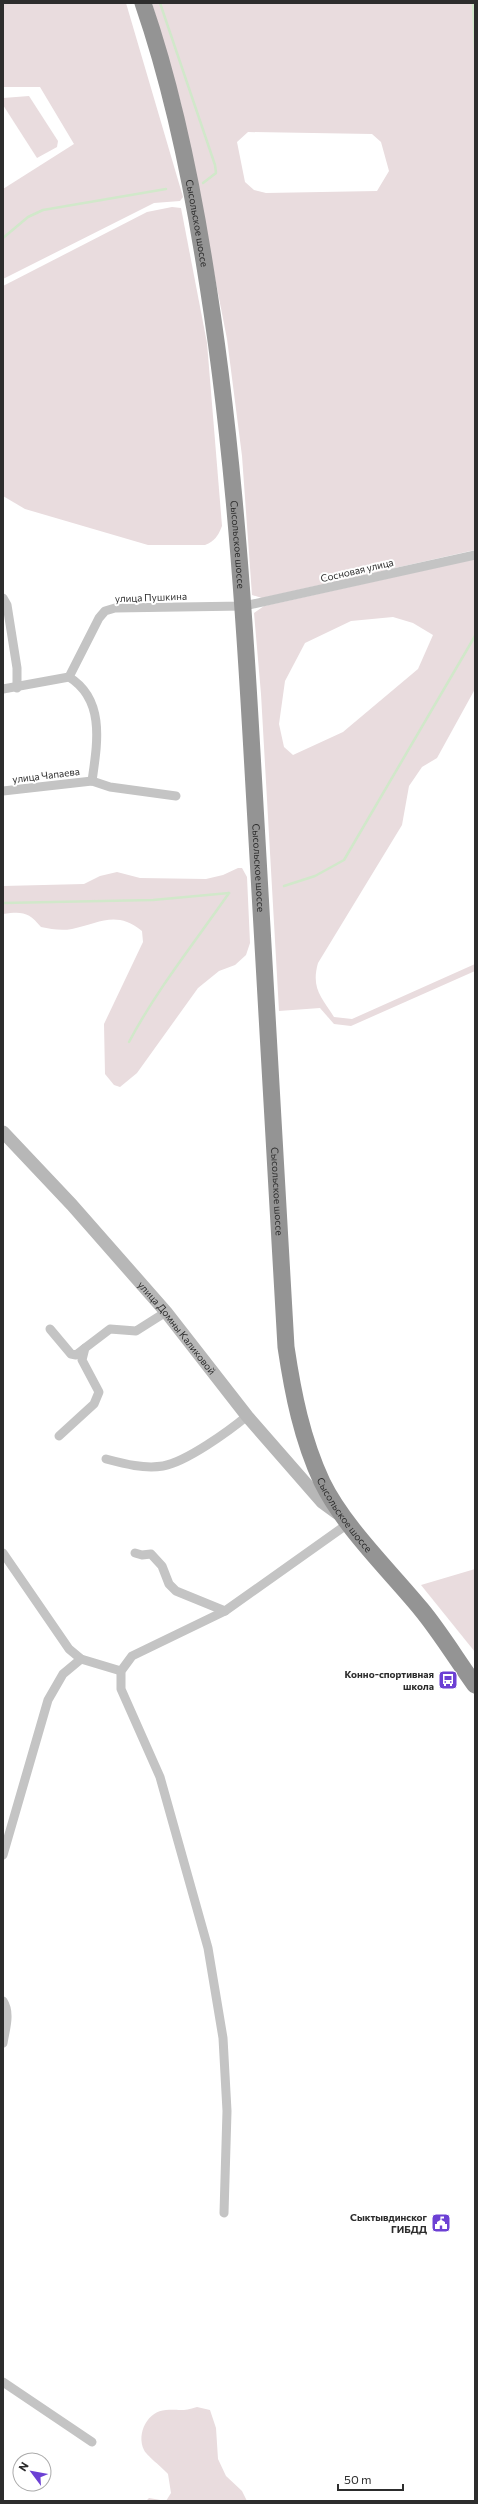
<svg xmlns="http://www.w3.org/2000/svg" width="478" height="2504" font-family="Commissioner,sans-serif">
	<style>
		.green { fill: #e9dcde; fill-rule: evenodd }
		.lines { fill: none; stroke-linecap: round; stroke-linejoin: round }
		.stream { stroke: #d1e8ca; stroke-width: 2.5 }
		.street { stroke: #c4c4c4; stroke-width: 9 }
		.secondary { stroke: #b7b7b7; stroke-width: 13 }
		.highway { stroke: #949494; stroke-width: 17 }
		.labels { text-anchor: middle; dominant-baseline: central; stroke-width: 4; stroke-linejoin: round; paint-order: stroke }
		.street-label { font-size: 10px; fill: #2d2d2d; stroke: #fff }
		.poi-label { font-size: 10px; font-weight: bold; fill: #2d2d2d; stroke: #fff; text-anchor: end }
	</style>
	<rect width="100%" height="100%" fill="#fff"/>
	<!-- green -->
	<g class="green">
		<polygon points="3,3 126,3 183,197 180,201 154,203 3,279 3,189 74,144 40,87 3,87"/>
		<path d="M152,3H475V550L262,598L252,595L242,456L227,339L181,104ZM248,132L372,134L381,142L389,171L377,191L266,193L254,190L245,182L237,142Z"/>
		<polygon points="29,96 58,141 57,147 37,158 3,105 3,98"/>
		<path d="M172,207L181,208L207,343L222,526C218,536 215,541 205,545H148L25,509L3,496V286L147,212Z"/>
		<path d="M475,559V689L437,758L422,767L409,786L402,825L318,963C311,988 321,997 334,1017L352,1019L475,964V971L351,1026L334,1024L320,1008L279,1011L261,694L254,613L264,606ZM393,617L413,623L433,635L418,669L343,732L293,755L284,747L279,724L285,681L305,643L351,621Z"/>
		<path d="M238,868H242L247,877L250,943L246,955L235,965L219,971L198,988L137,1073L120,1087L114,1085L105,1074L104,1024L143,942L142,931C116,910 100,923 72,929C61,931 51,929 41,927C29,912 22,911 3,914V886L84,884L100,876L117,872L140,878L206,879L223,875Z"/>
		<polygon points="475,1569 475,1652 421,1585"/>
		<path d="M197,2407L210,2410L216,2428L218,2459L226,2476L242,2491L247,2501H146L149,2498L166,2501L171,2493L168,2474C163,2468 146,2455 144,2450C136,2433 148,2411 166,2410C179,2409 182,2412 197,2407Z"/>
	</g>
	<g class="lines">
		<!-- stream -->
		<g class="stream">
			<polyline points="160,3 215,165 216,173 203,183"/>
			<polyline points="473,3 475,49"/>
			<polyline points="3,238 28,217 43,210 166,189"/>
			<polyline points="284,886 315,876 344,860 475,636"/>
			<polyline points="3,903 153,900 229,893"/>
			<path d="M129,1042C157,989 195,942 229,893"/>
		</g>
		<!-- street -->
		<g class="street">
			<polyline points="3,598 7,605 17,668 17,688"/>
			<path d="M69,677C106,700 97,745 92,781"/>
			<polyline points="3,689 69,677 99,618 105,611 115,608 244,606 475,555"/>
			<polyline points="3,791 92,781 110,787 176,796"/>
			<polyline points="50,1329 71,1354 76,1355 85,1348"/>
			<polyline points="59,1436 94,1404 99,1392 82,1360 85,1348 110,1329 136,1331 166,1312"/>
			<path d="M106,1459C125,1464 144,1469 163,1466C186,1462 229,1431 247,1416"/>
			<polyline points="3,1553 69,1649 81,1659 121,1671"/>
			<polyline points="135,1553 142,1555 151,1554 162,1566 169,1584 176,1591 225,1611"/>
			<polyline points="3,1855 48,1700 63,1674 81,1659"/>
			<path d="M3,2001C11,2013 5,2030 3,2043"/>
			<polyline points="224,2213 227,2111 223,2038 208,1948 160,1777 121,1689 121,1671 132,1656 225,1611 349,1523"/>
			<polyline points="3,2382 92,2442"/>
		</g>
		<!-- secondary -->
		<path class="secondary" id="s1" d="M3,1132L72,1205L166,1312L247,1416L322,1502L337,1513"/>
		<!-- highway -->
		<path class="highway" id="s2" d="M143,3C172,87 190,174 204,261C230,418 242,577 251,735C263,939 275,1143 286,1347C293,1394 302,1439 322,1482C344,1527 389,1570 421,1609C440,1632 457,1660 475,1685"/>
	</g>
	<!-- icons -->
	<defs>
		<g id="bus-square" transform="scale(1)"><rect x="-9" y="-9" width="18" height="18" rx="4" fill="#6c40d4" stroke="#fff"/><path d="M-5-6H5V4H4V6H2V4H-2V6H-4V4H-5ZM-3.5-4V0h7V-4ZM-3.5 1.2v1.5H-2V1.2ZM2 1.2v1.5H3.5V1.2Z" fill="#fff"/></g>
		<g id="civic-square" transform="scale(1)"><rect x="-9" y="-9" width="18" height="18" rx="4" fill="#6c40d4" stroke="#fff"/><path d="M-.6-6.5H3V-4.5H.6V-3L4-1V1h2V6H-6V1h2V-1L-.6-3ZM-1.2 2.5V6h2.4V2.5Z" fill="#fff"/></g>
	</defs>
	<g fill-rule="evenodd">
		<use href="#bus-square" x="448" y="1680"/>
		<use href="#civic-square" x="441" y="2223"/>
	</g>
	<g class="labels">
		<!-- street labels -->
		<g class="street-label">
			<text stroke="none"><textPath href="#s2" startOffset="227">Сысольское шоссе</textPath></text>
			<text stroke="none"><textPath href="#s2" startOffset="551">Сысольское шоссе</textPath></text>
			<text transform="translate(357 570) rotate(-13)">Сосновая улица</text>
			<text transform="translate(151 597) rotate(-2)">улица Пушкина</text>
			<text transform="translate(46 775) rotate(-7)">улица Чапаева</text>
			<text stroke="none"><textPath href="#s2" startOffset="875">Сысольское шоссе</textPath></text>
			<text stroke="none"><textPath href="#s2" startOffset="1199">Сысольское шоссе</textPath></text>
			<text stroke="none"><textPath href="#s1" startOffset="262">улица Домны Каликовой</textPath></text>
			<text stroke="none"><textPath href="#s2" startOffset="1535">Сысольское шоссе</textPath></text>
		</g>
		<!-- poi labels -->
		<g class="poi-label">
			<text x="434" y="1674">Конно-спортивная<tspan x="434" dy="12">школа</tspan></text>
			<text x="427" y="2217">Сыктывдинског<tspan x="427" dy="12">ГИБДД</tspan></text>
		</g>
	</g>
	<!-- border -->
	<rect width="478" height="2504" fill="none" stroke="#2d2d2d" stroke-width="8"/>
	<!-- north arrow -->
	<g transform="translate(32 2472) rotate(302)"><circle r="19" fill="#ffffff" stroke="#ababab"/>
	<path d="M0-3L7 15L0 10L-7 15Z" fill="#6c40d4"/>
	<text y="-6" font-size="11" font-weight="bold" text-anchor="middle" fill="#2d2d2d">N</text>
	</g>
	<!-- scale -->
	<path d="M338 2484v6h65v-6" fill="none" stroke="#2d2d2d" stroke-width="2"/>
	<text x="344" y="2484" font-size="12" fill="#2d2d2d" stroke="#ffffff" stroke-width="3" paint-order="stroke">50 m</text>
</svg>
